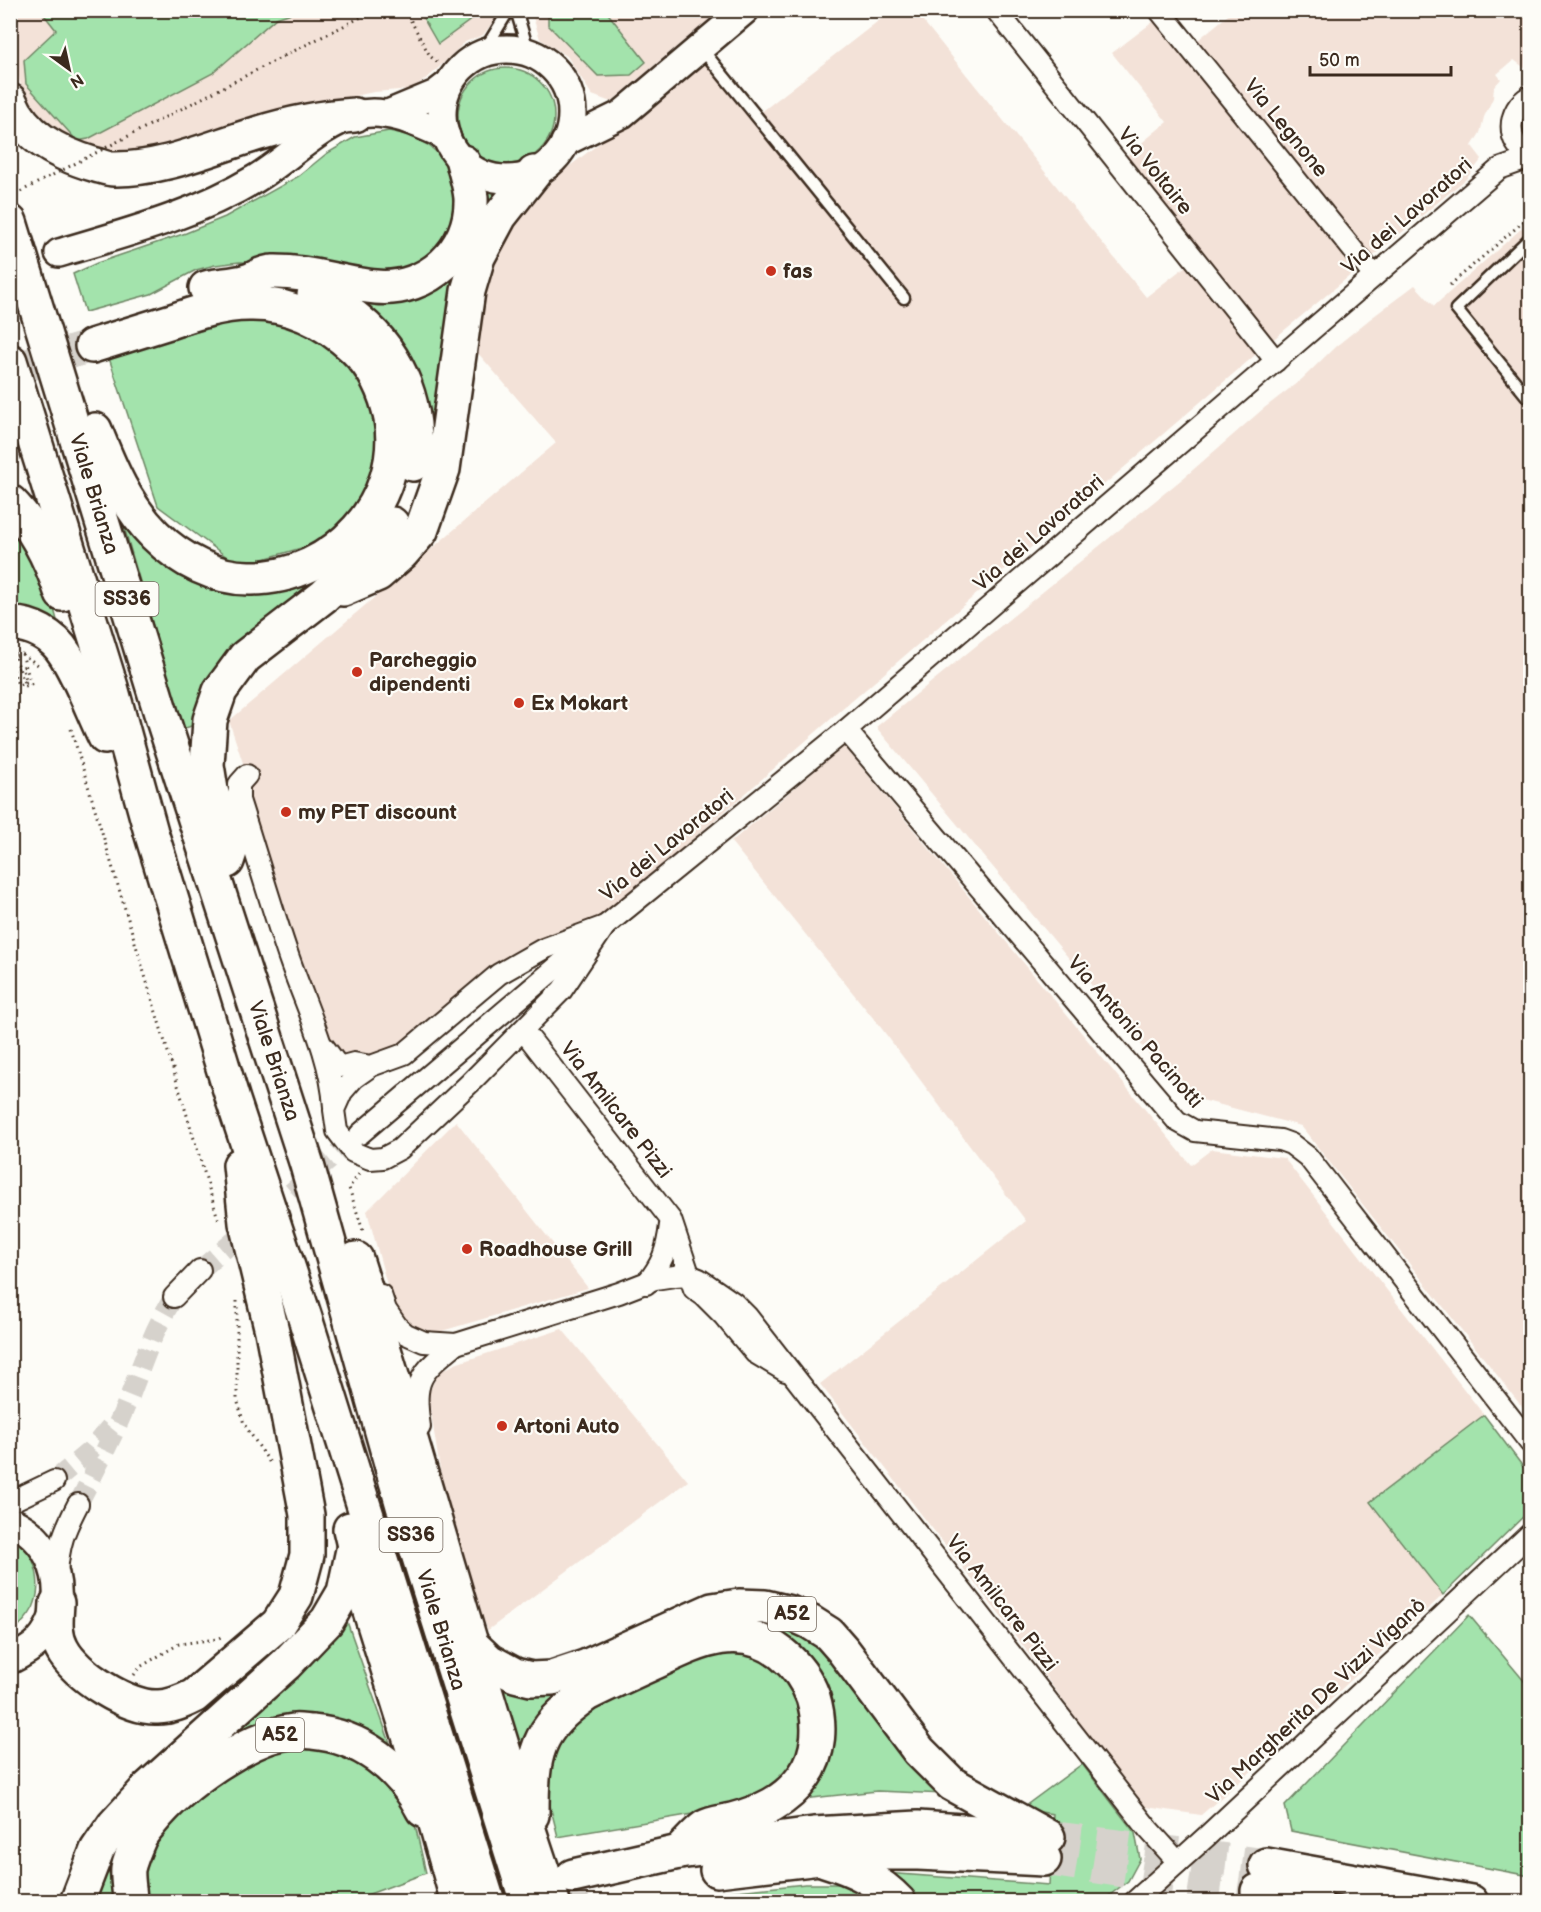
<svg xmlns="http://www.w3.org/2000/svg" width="1541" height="1912" font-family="'Balsamiq Sans',sans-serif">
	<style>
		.built { fill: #f3e2d8 }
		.green { fill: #a3e3ac; stroke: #6f8665; stroke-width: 1.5 }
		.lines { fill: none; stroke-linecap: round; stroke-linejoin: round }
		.street-tunnel { stroke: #d6d2cc; stroke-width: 20; stroke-dasharray: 20 10; stroke-linecap: butt }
		.secondary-tunnel { stroke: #d6d2cc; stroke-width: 27; stroke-dasharray: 27 14; stroke-linecap: butt }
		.highway-tunnel { stroke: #d6d2cc; stroke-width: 33; stroke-dasharray: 33 16; stroke-linecap: butt }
		.lane-casing { stroke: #3b2a1e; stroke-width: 15 }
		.street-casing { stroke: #3b2a1e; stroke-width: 24 }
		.secondary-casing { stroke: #3b2a1e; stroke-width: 32 }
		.highway-casing { stroke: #3b2a1e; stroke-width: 38 }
		.path { stroke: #3b2a1e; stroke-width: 3; stroke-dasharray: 1.5 4.5; stroke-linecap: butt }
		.lane { stroke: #fdfcf7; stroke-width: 10 }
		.street { stroke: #fdfcf7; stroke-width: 20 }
		.secondary { stroke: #fdfcf7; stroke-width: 27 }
		.highway { stroke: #fdfcf7; stroke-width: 33 }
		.path-bridge { stroke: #3b2a1e; stroke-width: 3; stroke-dasharray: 1.5 4.5; stroke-linecap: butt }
		.poi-dot { fill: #c8321e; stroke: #fdfcf7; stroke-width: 2 }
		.labels { text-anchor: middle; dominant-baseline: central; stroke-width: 4.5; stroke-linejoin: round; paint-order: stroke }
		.shield { fill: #fdfcf7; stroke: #75695f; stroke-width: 1.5 }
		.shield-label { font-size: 20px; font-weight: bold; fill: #3b2a1e }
		.street-label { font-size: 21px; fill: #3b2a1e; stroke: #fdfcf7 }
		.poi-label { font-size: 21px; font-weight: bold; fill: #3b2a1e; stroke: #fdfcf7; text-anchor: start }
	</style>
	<rect width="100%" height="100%" fill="#fdfcf7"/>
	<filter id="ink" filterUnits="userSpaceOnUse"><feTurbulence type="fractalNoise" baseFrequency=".0167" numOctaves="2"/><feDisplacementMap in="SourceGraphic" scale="12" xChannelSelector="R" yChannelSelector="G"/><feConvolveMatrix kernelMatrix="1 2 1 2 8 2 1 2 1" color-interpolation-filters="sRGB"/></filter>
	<g filter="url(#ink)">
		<!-- built -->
		<g class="built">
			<polygon points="10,11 501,11 483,35 465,42 432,74 412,89 374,92 250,117 166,150 115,155 70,147 29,110 11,55"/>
			<polygon points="531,11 719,11 611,102 592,95 567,56 540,39"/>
			<polygon points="891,11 915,11 1146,297 1191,262 1121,160 1167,122 1112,53 1166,12 1193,44 1233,11 1530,11 1530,72 1514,60 1497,74 1501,79 1494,87 1493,98 1484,117 1480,133 1472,146 1482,159 1466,179 1275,338 831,719 578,939 541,943 401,1051 372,1061 335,1056 301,969 247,794 247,775 229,721 556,443 470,344 487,259 528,198 712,57 760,113"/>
			<polygon points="1530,221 1530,1417 1301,1126 1183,1095 876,727 1187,475 1263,409 1302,379 1335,347 1370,319 1415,285 1434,306"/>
			<polygon points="844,746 1191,1165 1212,1149 1284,1158 1484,1415 1370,1502 1443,1595 1269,1756 1201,1815 1146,1807 1093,1741 1012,1631 820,1384 1026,1221 882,1029 731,842"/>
			<polygon points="456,1121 588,1288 435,1333 410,1324 393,1307 367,1211"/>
			<polygon points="562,1329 688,1481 488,1630 479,1609 444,1494 428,1395 438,1373 455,1364"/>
		</g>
		<!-- green -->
		<g class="green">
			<polygon points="41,11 298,11 276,18 213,73 88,139 77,141 26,84 24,60 56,30"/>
			<polygon points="419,11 418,11 476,11 476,16 438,44"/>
			<polygon points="548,11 606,11 646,62 631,75 598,76 548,25"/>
			<circle cx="506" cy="116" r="48"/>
			<polygon points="389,131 408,135 428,145 445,159 460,191 454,232 409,274 275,263 240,262 215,265 196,270 151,294 85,312 73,274 97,263 186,233 225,217 299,176 326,154 355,137"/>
			<polygon points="484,189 503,193 433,455 416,503 429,457 355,296 408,298"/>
			<polygon points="258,314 326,337 377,404 379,479 332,539 239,566 158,506 109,358"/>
			<polygon points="10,518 53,605 58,624 11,612"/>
			<polygon points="132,524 203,580 376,533 229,653 211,676 202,692 194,725 183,729 124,527"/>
			<polygon points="1484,1415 1530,1476 1530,1510 1443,1595 1370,1502"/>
			<path d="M11,1536C35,1548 44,1583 33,1608C28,1618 20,1625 11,1633Z"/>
			<polygon points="344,1613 391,1746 361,1726 325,1715 282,1718 213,1747"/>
			<polygon points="740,1615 811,1635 944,1794 877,1791 803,1799 825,1701"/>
			<polygon points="1469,1615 1530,1688 1530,1876 1291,1831 1285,1806"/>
			<polygon points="712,1649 752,1651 784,1672 807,1718 794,1773 746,1805 558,1837 542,1774 566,1720"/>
			<polygon points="488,1672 590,1675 519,1770"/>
			<polygon points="329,1748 367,1765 397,1785 414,1820 426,1873 348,1902 142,1901 146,1853 177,1811 248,1760 292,1750"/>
			<polygon points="1082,1764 1135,1833 1140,1859 1128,1881 1102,1901 919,1901 905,1887 885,1873 1049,1885 1053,1814 1021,1809"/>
			<polygon points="127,1828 114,1901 88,1902 94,1885"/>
			<polygon points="805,1884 845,1884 878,1902 668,1902 689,1896"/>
		</g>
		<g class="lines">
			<!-- street-tunnel -->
			<g class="street-tunnel">
				<polyline points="200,1270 360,1134"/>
				<polyline points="54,1481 91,1450 110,1427"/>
				<path d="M78,1504C95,1471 112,1438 127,1403C142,1366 152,1331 174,1297"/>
			</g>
			<!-- secondary-tunnel -->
			<polyline class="secondary-tunnel" points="10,268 59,253"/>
			<!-- highway-tunnel -->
			<g class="highway-tunnel">
				<polyline points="10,370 92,346"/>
				<polyline points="1048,1837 1266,1865"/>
				<polyline points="1044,1859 1258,1891"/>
				<polyline points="556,1902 588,1894"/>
			</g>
			<!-- lane casing -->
			<g class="lane-casing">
				<g id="lane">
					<polyline points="516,10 529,53"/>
					<polyline points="701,48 904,298"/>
					<polyline points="482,54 509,10"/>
					<polyline points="1530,238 1456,309 1530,400"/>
				</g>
			</g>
			<!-- street casing -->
			<g class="street-casing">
				<g id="street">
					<polyline points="996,10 1276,361"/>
					<polyline points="1159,10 1374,276"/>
					<path d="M1530,96C1506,109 1505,144 1530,156"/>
					<polyline points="846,730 1177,1121 1195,1131 1280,1140 1291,1144 1308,1157 1530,1443"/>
					<path d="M247,775L239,784V800C256,853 271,906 289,958C306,1007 331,1056 334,1107"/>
					<polygon points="605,926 562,990 470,1083 400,1149 383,1158 370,1159 353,1152 337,1131 334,1110 342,1092 354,1078 371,1066 404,1054 499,974 543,949"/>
					<polyline points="523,1030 671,1220 694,1289 704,1296 724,1316 755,1353 785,1371"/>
					<polyline points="324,1047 339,1067 354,1063 371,1066"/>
					<polyline points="360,1134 605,926 846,730 1499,169 1530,158"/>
					<path d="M646,1284C662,1264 667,1251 670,1225"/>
					<polyline points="381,1295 386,1310 397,1326 406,1334 424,1342 456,1344 619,1293 655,1279 675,1276 689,1275 699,1279 734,1303 747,1316 1087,1751 1149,1830 1178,1862"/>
					<polyline points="174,1297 200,1270"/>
					<path d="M420,1427C413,1379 420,1373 456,1344"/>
					<polyline points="10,1502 54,1481"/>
					<path d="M57,1574C59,1544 64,1531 78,1504"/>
					<polyline points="1134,1902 1206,1837 1530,1534"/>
				</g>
			</g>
			<!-- secondary casing -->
			<g class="secondary-casing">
				<g id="secondary">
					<circle cx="507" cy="114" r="65"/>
					<polyline points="388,114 436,94 449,84"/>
					<polyline points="565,142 622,114 745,10"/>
					<path d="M59,253C126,233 195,215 255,179C286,161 321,124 355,115C386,107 418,123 446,136"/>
					<path d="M10,1521C58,1541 73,1604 38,1642C30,1650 20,1655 10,1660"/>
				</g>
			</g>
			<!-- highway casing -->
			<g class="highway-casing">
				<g id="highway">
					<path d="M10,101C24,136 61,155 96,165C101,166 108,169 113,169C162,170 210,148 256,134C288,124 321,117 355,115"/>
					<polyline points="10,222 163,720 307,1165 403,1506 527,1902"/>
					<path d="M206,288C219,285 234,285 247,281C255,279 263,272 272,272C307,271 342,284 376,287C427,292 473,250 471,198C470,186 466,174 463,162"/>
					<path d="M314,295C329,302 345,309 358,320C401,355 421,410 413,464"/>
					<path d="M92,346C118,338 144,330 169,322C195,313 221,304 249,304C290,303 325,321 354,348C374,367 386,392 391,419C405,501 334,578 252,578C216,579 180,560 155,535C126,506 110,468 95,430"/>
					<polyline points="10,361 111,687 151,832 233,1100 305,1318 488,1902"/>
					<path d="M10,502C36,528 51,560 62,594"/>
					<polyline points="343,589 378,574 402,553 421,531 443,469 468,291 478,257 500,216 534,173"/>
					<path d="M10,624C31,623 54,636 65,654C81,679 92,710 105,737"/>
					<polyline points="227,861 230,852 211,790 207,765 210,720 220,691 245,657 324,596 360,561 392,524"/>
					<path d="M356,1259C424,1473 480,1690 553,1902"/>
					<polyline points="350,1529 368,1605 428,1796 458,1902"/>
					<path d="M57,1603C56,1619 54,1635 62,1649C75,1675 129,1709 158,1707C171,1707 182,1702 194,1696L278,1624L296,1596L307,1555V1515L272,1331L246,1223L240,1165"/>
					<polyline points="472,1645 489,1661 515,1675 531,1679 552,1678 585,1667 712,1610 739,1606 765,1607 790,1613 810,1622 829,1634 843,1650 919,1751 952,1784 1048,1837"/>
					<path d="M532,1815C532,1754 535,1730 587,1694C609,1683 631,1673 653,1663C696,1643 738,1620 781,1653C795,1664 807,1680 813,1697C821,1723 820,1754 804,1776C786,1802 761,1812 732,1820C724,1822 712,1823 705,1827C696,1833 687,1845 679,1852"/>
					<path d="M825,1860C854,1869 878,1880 899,1902"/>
					<polyline points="1266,1865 1471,1902"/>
					<polyline points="717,1870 863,1853 918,1853 1044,1859"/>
					<polyline points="573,1876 679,1852 814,1834 918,1828 1037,1836"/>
					<polyline points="1258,1891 1316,1902"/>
					<polyline points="77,1902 97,1850 114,1825 148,1788 286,1664 327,1621 344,1592 353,1550"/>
					<path d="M130,1902C130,1891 127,1879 128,1869C130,1860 135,1848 139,1839C142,1832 148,1826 152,1821C181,1785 247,1737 293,1731C299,1730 306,1732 312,1732C360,1736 401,1767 423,1810"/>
				</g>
			</g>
			<!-- path -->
			<g class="path">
				<polyline points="405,10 430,56 439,64"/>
				<polyline points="284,56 375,10"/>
				<polyline points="1450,285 1530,216"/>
				<polyline points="22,654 31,684 25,686"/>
				<polyline points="10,657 22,654 38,665"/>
				<polyline points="19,668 13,670 18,685 27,682 22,667 26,666"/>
				<polyline points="71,729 219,1222"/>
				<polyline points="359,1174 349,1188 364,1234"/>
				<polyline points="237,1301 237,1399 244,1424 270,1463"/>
				<polyline points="134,1675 140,1667 179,1644 217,1639 221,1637"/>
			</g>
			<!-- lane -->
			<use href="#lane" class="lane"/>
			<!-- street -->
			<use href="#street" class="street"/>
			<!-- secondary -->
			<use href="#secondary" class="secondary"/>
			<!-- highway -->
			<use href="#highway" class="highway"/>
			<!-- path-bridge -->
			<g class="path-bridge">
				<polyline points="10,197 284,56"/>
				<polyline points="10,641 25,686"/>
			</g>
		</g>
	</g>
	<!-- markers -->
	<g class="poi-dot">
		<circle cx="771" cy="271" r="6"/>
		<circle cx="357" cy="672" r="6"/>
		<circle cx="519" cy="703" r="6"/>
		<circle cx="286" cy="812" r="6"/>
		<circle cx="467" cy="1249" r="6"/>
		<circle cx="502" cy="1426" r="6"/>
	</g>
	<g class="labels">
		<!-- shield labels -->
		<g class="shield">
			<rect x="95.5" y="582" width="63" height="34" rx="4.5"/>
			<rect x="379.5" y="1518" width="63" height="34" rx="4.5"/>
			<rect x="768" y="1597" width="48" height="34" rx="4.5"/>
			<rect x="256" y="1718" width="48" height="34" rx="4.5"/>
		</g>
		<g class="shield-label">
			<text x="127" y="599">SS36</text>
			<text x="411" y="1535">SS36</text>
			<text x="792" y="1614">A52</text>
			<text x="280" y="1735">A52</text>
		</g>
		<!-- street labels -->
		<g class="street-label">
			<text transform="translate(1286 128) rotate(51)">Via Legnone</text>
			<text transform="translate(1155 171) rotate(51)">Via Voltaire</text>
			<text transform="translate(1407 216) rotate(-41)">Via dei Lavoratori</text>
			<text transform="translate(94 494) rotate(73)">Viale Brianza</text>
			<text transform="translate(1039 533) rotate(-41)">Via dei Lavoratori</text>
			<text transform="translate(667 845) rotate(-39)">Via dei Lavoratori</text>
			<text transform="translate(1135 1032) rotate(49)">Via Antonio Pacinotti</text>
			<text transform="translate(274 1061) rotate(72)">Viale Brianza</text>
			<text transform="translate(616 1110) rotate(52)">Via Amilcare Pizzi</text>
			<text transform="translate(1002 1603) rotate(52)">Via Amilcare Pizzi</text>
			<text transform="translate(441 1630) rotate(73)">Viale Brianza</text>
			<text transform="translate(1316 1701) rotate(-43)">Via Margherita De Vizzi Viganò</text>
		</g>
		<!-- poi labels -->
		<g class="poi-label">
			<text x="783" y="271">fas</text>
			<text x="369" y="660">Parcheggio<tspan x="369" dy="24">dipendenti</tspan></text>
			<text x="531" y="703">Ex Mokart</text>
			<text x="298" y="812">my PET discount</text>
			<text x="479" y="1249">Roadhouse Grill</text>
			<text x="514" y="1426">Artoni Auto</text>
		</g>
	</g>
	<!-- margin -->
	<rect width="1541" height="1912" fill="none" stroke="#fdfcf7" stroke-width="36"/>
	<rect x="18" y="18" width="1505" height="1876" fill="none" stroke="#3b2a1e" stroke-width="2" filter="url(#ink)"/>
	<!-- north arrow -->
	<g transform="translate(69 69) rotate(147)" stroke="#fdfcf7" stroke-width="4.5" paint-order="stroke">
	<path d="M0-4.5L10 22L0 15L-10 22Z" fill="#3b2a1e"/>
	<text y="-9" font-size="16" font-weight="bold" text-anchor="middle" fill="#3b2a1e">N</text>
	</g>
	<!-- scale -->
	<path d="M1310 66v9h141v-9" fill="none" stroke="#3b2a1e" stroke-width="3"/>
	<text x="1319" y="66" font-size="18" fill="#3b2a1e" stroke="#fdfcf7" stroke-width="4.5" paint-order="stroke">50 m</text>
</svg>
